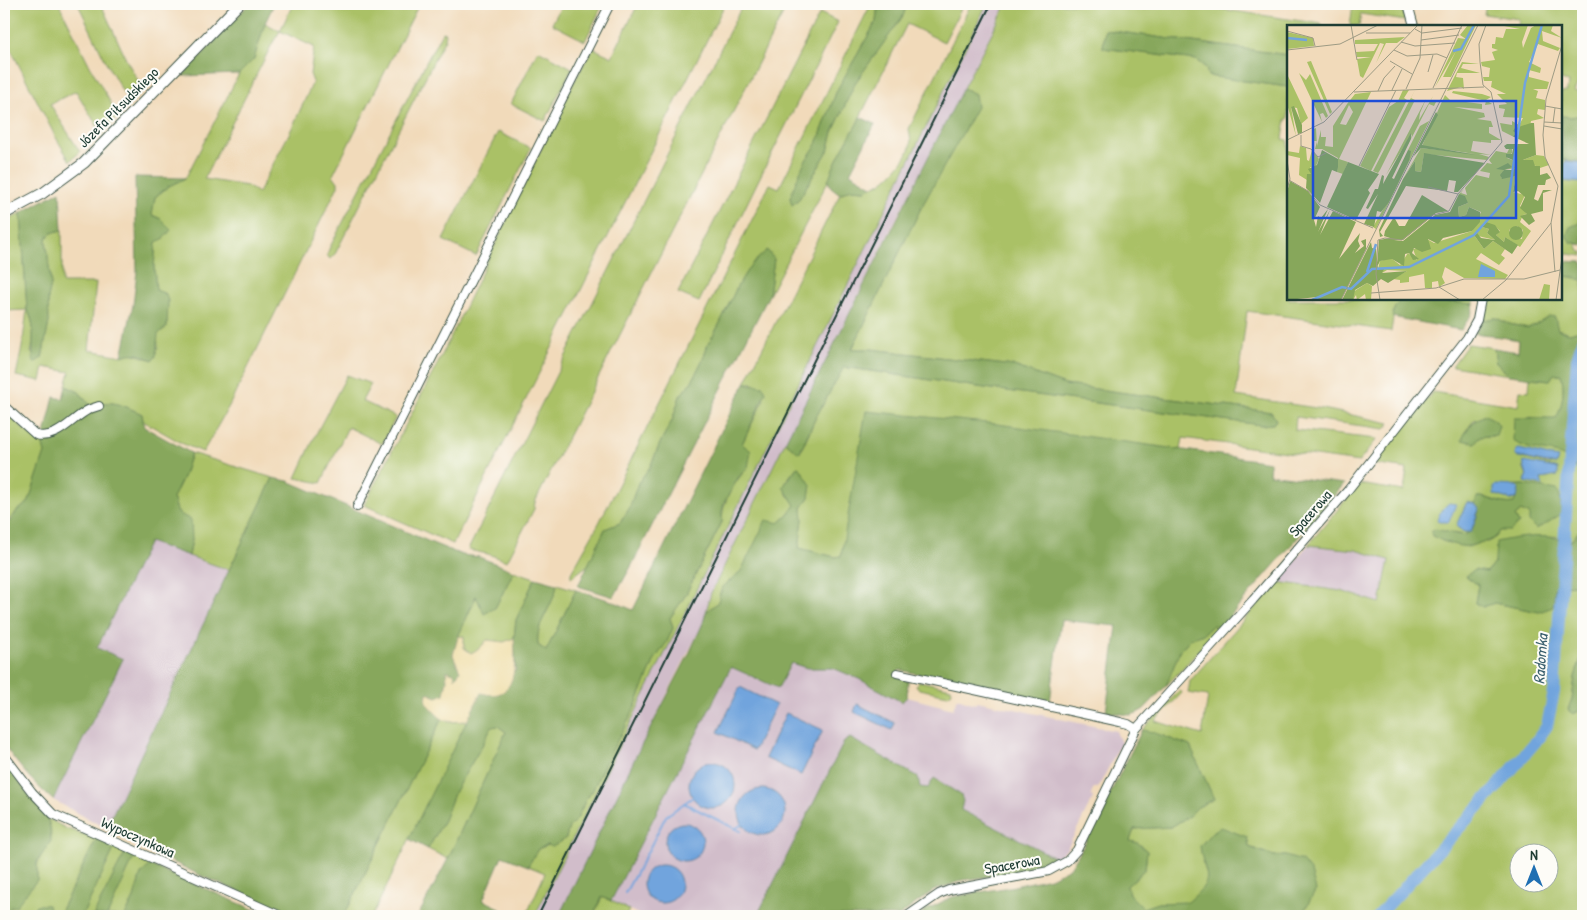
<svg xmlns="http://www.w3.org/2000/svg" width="1587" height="920" font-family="'Patrick Hand',sans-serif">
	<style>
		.industrial { fill: #d1bdca }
		.green { fill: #aac166; stroke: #647f4d; fill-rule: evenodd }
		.forest { fill: #87a75b; stroke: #537248 }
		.sand { fill: #eeda9e; stroke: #868c69 }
		.water { fill: #71a4dd; stroke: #487088 }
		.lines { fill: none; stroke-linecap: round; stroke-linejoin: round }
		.stream { stroke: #71a4dd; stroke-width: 2 }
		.river { stroke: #71a4dd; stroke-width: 12 }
		.street-casing { stroke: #3e5548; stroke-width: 10 }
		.secondary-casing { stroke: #3e5548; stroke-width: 12 }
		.street { stroke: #fff; stroke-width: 8 }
		.secondary { stroke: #fff; stroke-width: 10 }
		.rail { stroke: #1f3d34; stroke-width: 2 }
		.labels { text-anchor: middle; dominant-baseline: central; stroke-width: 4; stroke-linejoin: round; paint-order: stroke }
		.street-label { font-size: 15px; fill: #1f3d34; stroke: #fdfcf7 }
		.water-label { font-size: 16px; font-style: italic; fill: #3c616f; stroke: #fdfcf7 }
		.inset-river { fill: none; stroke: #71a4dd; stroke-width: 2.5 }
		.inset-road { fill: none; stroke: #9d9b84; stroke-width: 1 }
		.view { fill: #1d4ed8; fill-opacity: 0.15; stroke: #1d4ed8; stroke-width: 2.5 }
		.inset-edge { fill: none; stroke: #1f3d34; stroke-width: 2.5 }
	</style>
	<rect width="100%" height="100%" fill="#fdfcf7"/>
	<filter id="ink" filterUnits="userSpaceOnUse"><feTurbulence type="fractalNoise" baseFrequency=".02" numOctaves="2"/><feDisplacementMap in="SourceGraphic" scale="10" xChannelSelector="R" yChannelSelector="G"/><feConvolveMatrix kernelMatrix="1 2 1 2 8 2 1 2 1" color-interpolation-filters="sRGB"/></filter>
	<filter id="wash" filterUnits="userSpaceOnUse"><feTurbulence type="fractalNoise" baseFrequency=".0096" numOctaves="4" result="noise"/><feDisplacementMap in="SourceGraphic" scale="20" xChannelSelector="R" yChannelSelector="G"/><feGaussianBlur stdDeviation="1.12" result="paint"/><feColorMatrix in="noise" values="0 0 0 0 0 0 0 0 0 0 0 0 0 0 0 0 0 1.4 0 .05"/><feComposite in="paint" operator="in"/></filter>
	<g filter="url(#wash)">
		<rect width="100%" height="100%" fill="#f1daba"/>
		<!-- industrial -->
		<g class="industrial">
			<polygon points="987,4 1007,4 892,227 711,593 703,623 638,752 586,862 559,916 534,916"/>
			<polygon points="149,542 229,570 106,828 53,800 122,660 97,649"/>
			<polygon points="1308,545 1356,550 1389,560 1380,603 1341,591 1277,582"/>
			<polygon points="791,662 807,668 833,668 859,679 902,702 907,697 953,709 957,698 975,704 977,701 1116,731 1121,743 1098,788 1094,788 1092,791 1091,795 1093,798 1067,849 1056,858 961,810 963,801 934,779 928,788 920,787 918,777 844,742 757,916 642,916 611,901 731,666 778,688"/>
		</g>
		<!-- green -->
		<g class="green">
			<polygon points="4,4 59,4 91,68 118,116 102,134 76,91 50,104 80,152 70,161 55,136 4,36"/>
			<polygon points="78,4 101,4 128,63 143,89 130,104 108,66"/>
			<path d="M293,4H419L333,175L338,182V186L229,406L203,452L185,445L143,421L142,414C120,404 114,400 90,405L79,392L66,386L70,372L44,367L41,381L16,376L22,347L27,310L4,311V223L21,213L27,310C35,321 34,340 31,353L42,358L49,322L48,298L51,285L46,239L51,233L62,230V283H96L89,350L122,356L131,353L153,360L158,346L157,334L167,327L166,294L156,291L154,267L156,241L163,239L161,219L152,215L155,197L169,186L186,177L239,74L254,59L265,23L280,31ZM280,31L314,47L310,74L313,82L291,130L258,193L247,186L204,179L272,44Z"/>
			<polygon points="562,4 603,4 585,41 552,24"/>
			<polygon points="638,4 725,4 453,544 364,505 440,359 570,89 593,48 612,57"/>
			<polygon points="743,4 788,4 535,502 534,509 507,561 488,554 468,550"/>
			<path d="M871,4H878L876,22L837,90L817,144L804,163L792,205L799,199L828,151L833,132L855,83L903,16L907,4H951L961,9L944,42L907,24L860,117C856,128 852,132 847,141C839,154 833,167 828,181L769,295L774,259L750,266L738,285L719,325L708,344L703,359L692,381L680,396L672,421L662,439L650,467L638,483L629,509L620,523L605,529L588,565L571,578V573L599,523L770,184L779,188Z"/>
			<path d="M971,4H987L539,907L534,916H526L545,873L528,866L538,849L566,838L569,827L577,819L586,799L593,790L604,765L632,714L655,659L667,641L673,628L670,618L685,596L722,522C722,501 734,483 748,467L742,444L764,399L753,383H745L840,194L851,189L866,190C870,187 872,187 877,185C887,181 906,160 909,150C912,143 910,136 909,129Z"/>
			<path d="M1007,4H1186L1322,24V26H1288V55L1105,30L1103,48L1196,60L1206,68L1208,76L1288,87V119H1286L1283,139L1288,140V299H1402L1395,306L1391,331L1247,311L1236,396L1323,409L1390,423L1385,429L1296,417L1295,430L1377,439L1359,462L1183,438L1181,450L1138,444L846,534L841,556L835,557L799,548L803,519L802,508L809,497C807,486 807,473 797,467L786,481L787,495L792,500L795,505L788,515L779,523L749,557L741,571L723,587L720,593L718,602L706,612L711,593L785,442L800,453L816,417L843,367L985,388L1261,425L1273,424L1276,420L1271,412L1065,385L1014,366L871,349H852L921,208L956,143L975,94L963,88Z"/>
			<polygon points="1353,4 1401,4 1405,21 1361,14 1359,26 1350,26"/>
			<polygon points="1486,4 1583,4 1583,84 1578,83 1574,91 1583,93 1583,115 1571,117 1561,116 1561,92 1567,91 1568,82 1561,80 1561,26 1518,26 1519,19 1484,14"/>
			<polygon points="820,13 838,22 759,179 699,302 678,293"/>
			<polygon points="442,32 446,33 445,39 334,256 330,259 327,255 329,249"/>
			<polygon points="538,50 572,68 545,121 511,104"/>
			<polygon points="498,132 531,148 476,256 443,240"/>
			<path d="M1561,159L1567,161L1565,162L1563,181L1583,183C1583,209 1583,218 1571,242L1583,245L1576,244L1580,252H1583V256L1561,253Z"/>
			<polygon points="1566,275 1583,280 1583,329 1570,333 1539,323 1528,328 1509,324 1496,318 1483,320 1488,299 1562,298"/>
			<path d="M1416,299H1474V304C1458,304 1431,303 1416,299Z"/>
			<polygon points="1468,344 1494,348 1496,363 1509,375 1452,366"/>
			<path d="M1554,374H1561C1565,388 1563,406 1556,419L1527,417L1552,452L1565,455L1577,466L1583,479V499L1581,508L1582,527L1571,541L1554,536L1495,562L1487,572L1474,570L1478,585L1475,603L1483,607L1494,603L1539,612L1555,587L1574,585L1583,586V652L1575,677L1572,700L1568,709L1573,714L1583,709V916H1303L1302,914L1316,890L1285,856H1274L1249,847L1247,837L1237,834L1202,861C1212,884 1206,887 1188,903H1158L1143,908L1129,894L1127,886L1145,869L1147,851L1138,843L1130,841L1134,829L1171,827L1189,816L1198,807L1214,799L1190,746L1152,732L1142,730L1180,690L1182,693L1155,721L1202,735L1208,696L1188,693L1190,681L1277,582L1341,591L1380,603L1389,560L1356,550L1308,545L1359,484L1404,491L1407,469L1373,464L1433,392L1518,406L1520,390L1529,391L1530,378L1550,380ZM1475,419L1493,436L1479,437L1464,433ZM1516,450L1558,459L1549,465L1515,456ZM1535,464L1555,468L1549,478L1525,480L1527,477L1523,467ZM1511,485H1524L1537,529L1529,515L1521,511L1515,516L1519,523L1500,531L1496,537L1488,542H1482L1468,547L1442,541L1454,533L1465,535L1471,532H1464L1456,526L1467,502L1475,504L1477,497C1490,496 1501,506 1514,503L1517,498L1511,500L1494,494L1505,486ZM1520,852H1550V882H1520Z"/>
			<polygon points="347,375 371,384 362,401 396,417 382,444 348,427 321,483 296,478 318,430"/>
			<polygon points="4,410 29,434 42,441 45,453 28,503 17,511 6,523 4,523"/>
			<polygon points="191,453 273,478 229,570 189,556 192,539 178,513 173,498 184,475"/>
			<polygon points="514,571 535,578 516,620 514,638 504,642 487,640 480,648 471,653 464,648 464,636 458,637 477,595 480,604 495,608"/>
			<path d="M557,584L576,590L546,651L538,645C535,622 554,607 557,584Z"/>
			<polygon points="1213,625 1220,628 1166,686 1180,650 1190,639 1203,634"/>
			<polygon points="919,681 951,688 952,692 948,695 919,689 916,685"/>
			<polygon points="442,718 449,722 467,721 372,916 344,916"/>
			<polygon points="498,726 506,732 448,859 428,849 444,820 455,791 484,742 491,727"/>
			<path d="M47,818L67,829L97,838L58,916L50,915L36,905L31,916H8L11,907L37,880C37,874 36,865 39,860C47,842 56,839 47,818Z"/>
			<polygon points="115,847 126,851 93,916 82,916"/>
			<polygon points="135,855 150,865 141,874 134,898 125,916 107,916"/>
			<polygon points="602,896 629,910 626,916 593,916"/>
		</g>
		<!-- forest -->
		<g class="forest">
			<polygon points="249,4 274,4 265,23 254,59 239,74 182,76"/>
			<polygon points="878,4 907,4 903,16 855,83 833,132 828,151 799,199 792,205 790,198 796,181 804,163 817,144 837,90 876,22"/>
			<polygon points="1105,30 1288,55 1288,87 1208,76 1206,68 1196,60 1103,48"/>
			<polygon points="963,88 975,94 977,107 921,208 852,349 871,349 1014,366 1065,385 1271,412 1276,420 1273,424 1261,425 985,388 844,367 816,417 799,453 785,442"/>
			<polygon points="1583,115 1583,163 1561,159 1561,116 1571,117"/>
			<path d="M860,117L875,124L850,173L872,186L866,190L851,189L840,194L831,187L828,181C833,167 839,154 847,141C852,131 856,128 860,117Z"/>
			<path d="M135,177L186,178L169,186L155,197L152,215L161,219L171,230L163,239L156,242L154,267L156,290L166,294L168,301L167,327L158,334L156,356L153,360C141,355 135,351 122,356L133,305L137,271Z"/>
			<path d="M60,191L62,230L51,233L46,239L51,285L48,298L49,322L42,358L34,363C30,346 38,325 27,310L21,213Z"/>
			<polygon points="1583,210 1583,245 1571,242 1566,236 1570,227 1580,223"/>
			<polygon points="767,250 774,259 769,295 633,563 614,597 578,586 605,529 620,523 629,509 638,483 650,467 662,439 672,421 680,396 692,381 703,359 708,344 719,325 738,285 750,266"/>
			<polygon points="1561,261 1583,262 1583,280 1561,275"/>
			<polygon points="1402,299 1416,299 1426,302 1438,301 1474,304 1471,315 1461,330 1392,317 1395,306"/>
			<path d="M1549,316L1555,317L1558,330L1570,333L1583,329V479C1565,441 1542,459 1513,441L1514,418H1556C1563,406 1565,388 1561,374H1554L1550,380L1509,375L1496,363L1494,348L1518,352L1519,340L1475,333L1483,320L1496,318L1509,324L1528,328L1539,323Z"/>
			<path d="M745,383L763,386L766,392L742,444L751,451L748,467L738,478L724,503L722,511V522L685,596L670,618L673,628L667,642L655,659L632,714L604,765L593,790L586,799L577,819L569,827L566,838L552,847L547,845L538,849L528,866L502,856L483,900L500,908L499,916H418L448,859L506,732L498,726L491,727L484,742L455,791L444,820L428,849L409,839L481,692L486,694L516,670L514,638L516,620L535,578L557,584C554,607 535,622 538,645L546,651L576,590L612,601L633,610Z"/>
			<path d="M66,386L79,392L90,405C115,400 120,404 142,414L144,427L191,453L184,475L173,498L178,513L191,520L192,539L189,556L149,542L97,648L123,659L53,800C34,784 18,765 4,745V523L10,521L17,511L28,503L45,453L42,441L45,434L54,397L63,399Z"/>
			<polygon points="866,411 997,424 1270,462 1269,474 1344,484 1220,628 1213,625 1203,634 1190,639 1180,650 1166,686 1144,709 1137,713 1130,715 1106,712 1117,626 1061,620 1050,702 900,670 895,675 908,681 907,697 902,702 859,679 833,668 807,668 791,663 778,688 731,667 611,901 602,897 593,916 559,916 638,752 688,656 703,623 706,612 718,602 720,593 723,587 741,571 766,520 779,523 788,515 795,505 783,487 797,467 800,468 811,485 809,497 802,508 803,519 799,548 835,557 841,556"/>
			<path d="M1485,415L1495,420L1499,426L1496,435L1479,437L1475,443L1462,440C1466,428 1474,420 1485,415Z"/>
			<polygon points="273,478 288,481 437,545 462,555 479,557 514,571 495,608 484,614 476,596 458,637 453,655 460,671 455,678 454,673 446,671 447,680 444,694 437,697 427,693 427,703 442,718 344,916 298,916 204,877 136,844 106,828"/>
			<path d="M1524,485L1558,490L1561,500V514L1546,524L1536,529L1529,522V515L1521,511L1515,516L1519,523L1510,531H1500C1495,539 1491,541 1482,542C1478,543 1474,545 1470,546C1459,548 1442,541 1432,536L1431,532L1436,529C1466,536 1470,543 1479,509L1475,504L1477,497C1489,496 1501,506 1514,503L1519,489L1516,486Z"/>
			<path d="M1583,499V586L1574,585L1555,587L1553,607L1539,612L1494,603L1483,607L1475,603L1478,585L1466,576L1474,570L1487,572L1495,562L1496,542C1522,536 1546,534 1571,541L1582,527L1581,508Z"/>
			<polygon points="1583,652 1583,709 1573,714 1568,710 1572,700 1575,677"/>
			<path d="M1142,730L1152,732L1190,746L1214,799L1198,807L1189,816L1171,827L1134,829L1130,841L1138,843L1147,851L1145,869L1127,886L1129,894L1143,908L1158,903L1188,902C1218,876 1204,879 1200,846L1212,832L1221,827L1247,837L1249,847L1274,856H1285L1302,861L1311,872L1316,890L1302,914L1303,916H919L928,909L952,897L1010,887L1050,878L1070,868L1083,847Z"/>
			<polygon points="850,738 918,777 920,787 928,788 934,778 961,795 963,801 961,810 1056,858 1030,871 963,880 933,891 899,916 757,916 844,742"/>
			<polygon points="4,762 47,818 50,827 51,841 37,862 37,880 16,906 11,907 8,916 4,916"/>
			<polygon points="97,838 115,847 82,916 58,916"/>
			<polygon points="126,851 135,855 107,916 93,916"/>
			<polygon points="150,865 269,916 125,916 134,898 141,874"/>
			<polygon points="36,905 48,905 50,915 53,916 31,916"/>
		</g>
		<!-- sand -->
		<path class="sand" d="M464,636V648L471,653L480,648L487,640L504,642L514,638C516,662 518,704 481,693L467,721C442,723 443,721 426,703L427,693L437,697L444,694L447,680L446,671L454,673L455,678L460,671L453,655L458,637Z"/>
		<!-- water -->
		<g class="water">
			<polygon points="1567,161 1583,163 1583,183 1563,181 1562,179 1565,162"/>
			<polygon points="1519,449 1558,458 1556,465 1515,456 1516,450"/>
			<polygon points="1525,462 1555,468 1558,469 1558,476 1541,479 1543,486 1525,482 1527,476 1523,463"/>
			<polygon points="1496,485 1516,486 1519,489 1517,498 1511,500 1494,494 1494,488"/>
			<polygon points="1467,502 1475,504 1479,509 1471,532 1464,532 1456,526"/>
			<path d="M1449,503L1456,504L1449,522H1439L1437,520C1440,512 1443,508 1449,503Z"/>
			<polygon points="740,687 776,705 754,750 718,732"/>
			<polygon points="857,704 895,723 892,730 854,712"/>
			<polygon points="786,713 823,730 801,775 765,758"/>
			<circle cx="712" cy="785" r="23"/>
			<circle cx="762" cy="812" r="23"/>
			<circle cx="684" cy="842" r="19"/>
			<circle cx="662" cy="884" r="19"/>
		</g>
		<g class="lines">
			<!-- stream -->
			<g class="stream">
				<polyline points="684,803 724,823"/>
				<polyline points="726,824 740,831"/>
				<polyline points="736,828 743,824"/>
				<polyline points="648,851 666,816 693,797"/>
				<polyline points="625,893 647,853"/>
			</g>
			<!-- river -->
			<polyline class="river" points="1378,916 1496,788 1537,740 1547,726 1554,692 1572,427 1577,359 1583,340"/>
		</g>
	</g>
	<g filter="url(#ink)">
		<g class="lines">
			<!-- street casing -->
			<g class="street-casing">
				<g id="street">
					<polyline points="1408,4 1414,26"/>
					<path d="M4,406L36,435C57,440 71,419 88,410C92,408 96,407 99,406"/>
					<polyline points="357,507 610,4"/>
					<polyline points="897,673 1120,722 1128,724 1136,729"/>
					<polyline points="4,755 32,792 53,814 281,916"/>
					<polyline points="907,916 939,894 949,890 1049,871 1067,861 1077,850 1136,729 1253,600 1348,490 1467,338 1477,320 1481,299"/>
				</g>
			</g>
			<!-- secondary casing -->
			<g class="secondary-casing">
				<polyline id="secondary" points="4,214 43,193 84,163 239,4"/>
			</g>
			<!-- street -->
			<use href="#street" class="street"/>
			<!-- secondary -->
			<use href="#secondary" class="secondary"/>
			<!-- rail -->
			<polyline class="rail" points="538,916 991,4"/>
		</g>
	</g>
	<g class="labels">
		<!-- street labels -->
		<g class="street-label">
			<text transform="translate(118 107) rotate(-45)">Józefa Piłsudskiego</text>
			<text transform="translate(1310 513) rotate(-49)">Spacerowa</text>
			<text transform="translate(138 837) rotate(24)">Wypoczynkowa</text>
			<text transform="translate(1012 864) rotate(-10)">Spacerowa</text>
		</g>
		<!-- water labels -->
		<g class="water-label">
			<text transform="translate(1540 659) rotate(-86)">Radomka</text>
		</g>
	</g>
	<!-- overview -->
	<g transform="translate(1287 25)">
		<rect width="275" height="275" fill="#f1daba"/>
		<path d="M181,0H189L164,52H156L169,26L148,62L171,13L179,14L173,10ZM212,0H241L235,17L236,23L244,3L249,0H266L264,6L275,13L255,6L256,16L273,23L271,26L251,19L242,37L254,43L253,48L242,45V52L262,57L260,64H246L251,66L249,73L258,75V85L251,84L250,89L257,93L244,96L243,101L230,102V109L225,111L215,106L213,98L225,100V96L232,100L236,93L216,92L218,84L212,83V80L220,79L210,69H219L204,62L205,56H197L196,52H202L203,43L195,41L194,37L208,35L205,27L211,25L205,23V19H208L209,12L216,13L219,4H233ZM0,7L26,13L27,21L0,24ZM118,12L110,18H99L89,38L97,19L93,18L76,53L73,51L70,34L84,32H70L69,27L87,26L91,19H68V15ZM24,36L45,87L43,89L20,37ZM175,37L192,39H176L174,43L193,48H170L169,52L176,53L177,64L174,62L160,66ZM12,48L19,55L23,49L41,91L39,93L36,88L33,89L35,97ZM0,49L21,93L14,99L10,83L4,82L9,111L0,79ZM116,65H122L117,73L120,75L84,146L73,141L102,82L111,76ZM128,65L124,73L128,75L93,145L91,148L86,146ZM157,66L89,204L86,202L111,158L122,136L121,125L133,101L142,96ZM166,66L195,69L204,72L199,75L205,79L198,80L199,76L165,68ZM84,67L52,134L61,137L56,149L50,147L51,133L35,124H28L30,116H26L25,105L29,103L30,121L34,105V112H39L38,121L46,122V101L60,79L68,69ZM62,80L66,87L59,100L53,99ZM158,70L163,75L195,79V84L167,82L197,88L198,92L190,94L204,96L206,102H202V108L214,115H204V118L186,116L184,126L204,130L192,129L202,132L200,135L137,129L134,147L128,146V136L116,154L134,123L188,129L135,121ZM146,71L144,75L149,77L147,81L142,79L124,114L125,109L99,150L139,74L133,88L132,95ZM13,121L19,123L20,135L22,136L25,125L32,134L28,143L23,142L26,150L20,149V155L12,150L13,133L0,130V126L12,128ZM222,124H225V128L220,133L228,136V143L217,145L214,153L229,151L226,167L238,170L233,181L240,189L236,190L233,197L244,206L233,222L218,212L217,217L209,210L213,206L208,201L195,202L202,204L200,208L208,215L187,210L197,224L206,216L218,224L214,230L218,233L212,240L194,228L189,234L221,250L218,254L177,253L158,242L155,252L158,258L152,262L151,256L145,257V263H138L137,249L122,252V257L113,258V255L106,254L120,246L100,245L95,248L91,244L93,236L104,233L113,240L121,228L130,235L126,224L143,223L140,214L147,218L185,206L194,187L182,182L179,190L172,192L171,182L181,178L172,169L177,164L174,168L180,170L178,163L189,150L202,153L203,148L193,146L200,138L205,139L202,135L209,126L220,128ZM230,201L236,205L235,214L224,211L222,205ZM249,130L257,131L262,140L253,143L236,135ZM80,258L85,261L84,275H79L78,269L70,275L69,270L66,275V267ZM257,259L263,260L262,275H252Z" fill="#aac166" fill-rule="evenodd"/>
		<path d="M7,81L15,100V108L11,109L4,82ZM149,87L151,90L135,120L189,130L134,123L126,132ZM244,98H247L249,130L236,135H246L248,141H253V150L260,148L264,153L259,155L258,160H251L247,174L251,176L256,165H265L256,168V186L244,189L248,196L242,200L233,191L240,189L233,183L238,172L231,166L226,167L229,151L215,154L213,150L217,145L209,144L221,138L225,142L217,145H227L228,136L219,132V129H225L226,124H219L217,121L220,119H215H242L225,111L230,109L226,106L228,103ZM124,108V114L105,153L107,154L121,125L124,126L122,136L102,177L94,187L90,186L87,202L77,199L91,169L81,184L79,183L88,164H91L95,150L97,151L96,159ZM35,125L51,134V142L50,147L45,145L33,178L19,163L20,149H24L21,144L30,140ZM137,128L198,138L171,167H167L169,156L162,155L160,166L119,161L93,207L96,211L93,212L92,205L116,154L128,136V146L134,147ZM61,137L92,149L81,165L83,168L69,195L40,182ZM3,156L21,166L33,182L27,195L29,202L31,191L34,193L41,184L31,207L43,185L33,210L46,186L69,197L52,234L73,208L71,216L73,221L68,228L77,221L74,216L79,214V224L54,275H31V272L0,275V167ZM172,169L178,171L181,178L171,182L172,192L179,190L182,182L193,187V197L185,206L156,213L151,219L141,214L144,224L135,227L127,223L125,228L132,234L126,235L122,228L118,229L117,241L105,234L93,236L90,242L92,215L103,213L97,211L98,206L107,192L112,201H118L135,170L161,186L149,188L116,215H107L116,216L148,190L163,187ZM199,197L208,200L213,207L209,210L217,217L218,212L231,220L225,229L206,216L197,224L187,210L190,208L194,213L208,215L200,208L202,204L195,202ZM222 208a7 7 0 1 1 14 0a7 7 0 1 1-14 0ZM84,217L85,223L89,224L91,244H97L95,248L120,246L101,258L94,254L86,261L80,258L68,265L66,275H55Z" fill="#87a75b"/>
		<path d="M194,239L208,246V252H191Z" fill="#71a4dd"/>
		<path class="inset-river" d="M0,13L20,15M166,26L174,24L187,0M80,247L89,219M25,275L55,262L64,264L85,244L122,242L187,210L222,171L238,58L255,0"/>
		<path class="inset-road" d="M64,0L70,35M128,4L135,8L175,3M0,6L26,13L28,21M79,8H123M134,15L172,10M114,17L128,21L168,18M0,25L53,19L91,0M107,25L120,31L150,29L160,33M103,36L125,49M141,47L146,30M146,63L175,0M119,64L133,33L135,0M105,65L115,44M91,66L97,53L108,41M67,67L197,62M258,81L275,84M257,97L275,98M266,98L268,83M257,101L275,104M14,110V121L24,124L31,132L39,128M0,115L37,97L131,0M0,135L3,154L0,164M72,141L109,65M2,155L21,166L33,180L86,203M141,162L171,169M268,247L264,198L271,161L258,132L256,110L259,74L275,20M152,262L173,275M84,268L149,263L177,254H237L273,245M54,275L191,0M93,275L89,249L91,215L98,213L115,215L146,190L162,186L171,169L215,117L204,67L196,60L193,37L192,19L199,0M195,275L219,255L264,198M269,275L275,232"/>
		<path class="view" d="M26,76H229V193H26Z"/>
		<rect width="275" height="275" class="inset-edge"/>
	</g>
	<!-- margin -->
	<rect width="1587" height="920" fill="none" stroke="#fdfcf7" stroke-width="20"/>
	<!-- north arrow -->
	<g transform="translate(1534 868)"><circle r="24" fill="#fdfcf7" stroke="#a4b0a9"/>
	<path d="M0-4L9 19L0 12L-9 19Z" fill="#1f6fb2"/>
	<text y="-8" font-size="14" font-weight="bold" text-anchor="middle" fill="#1f3d34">N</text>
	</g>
</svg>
